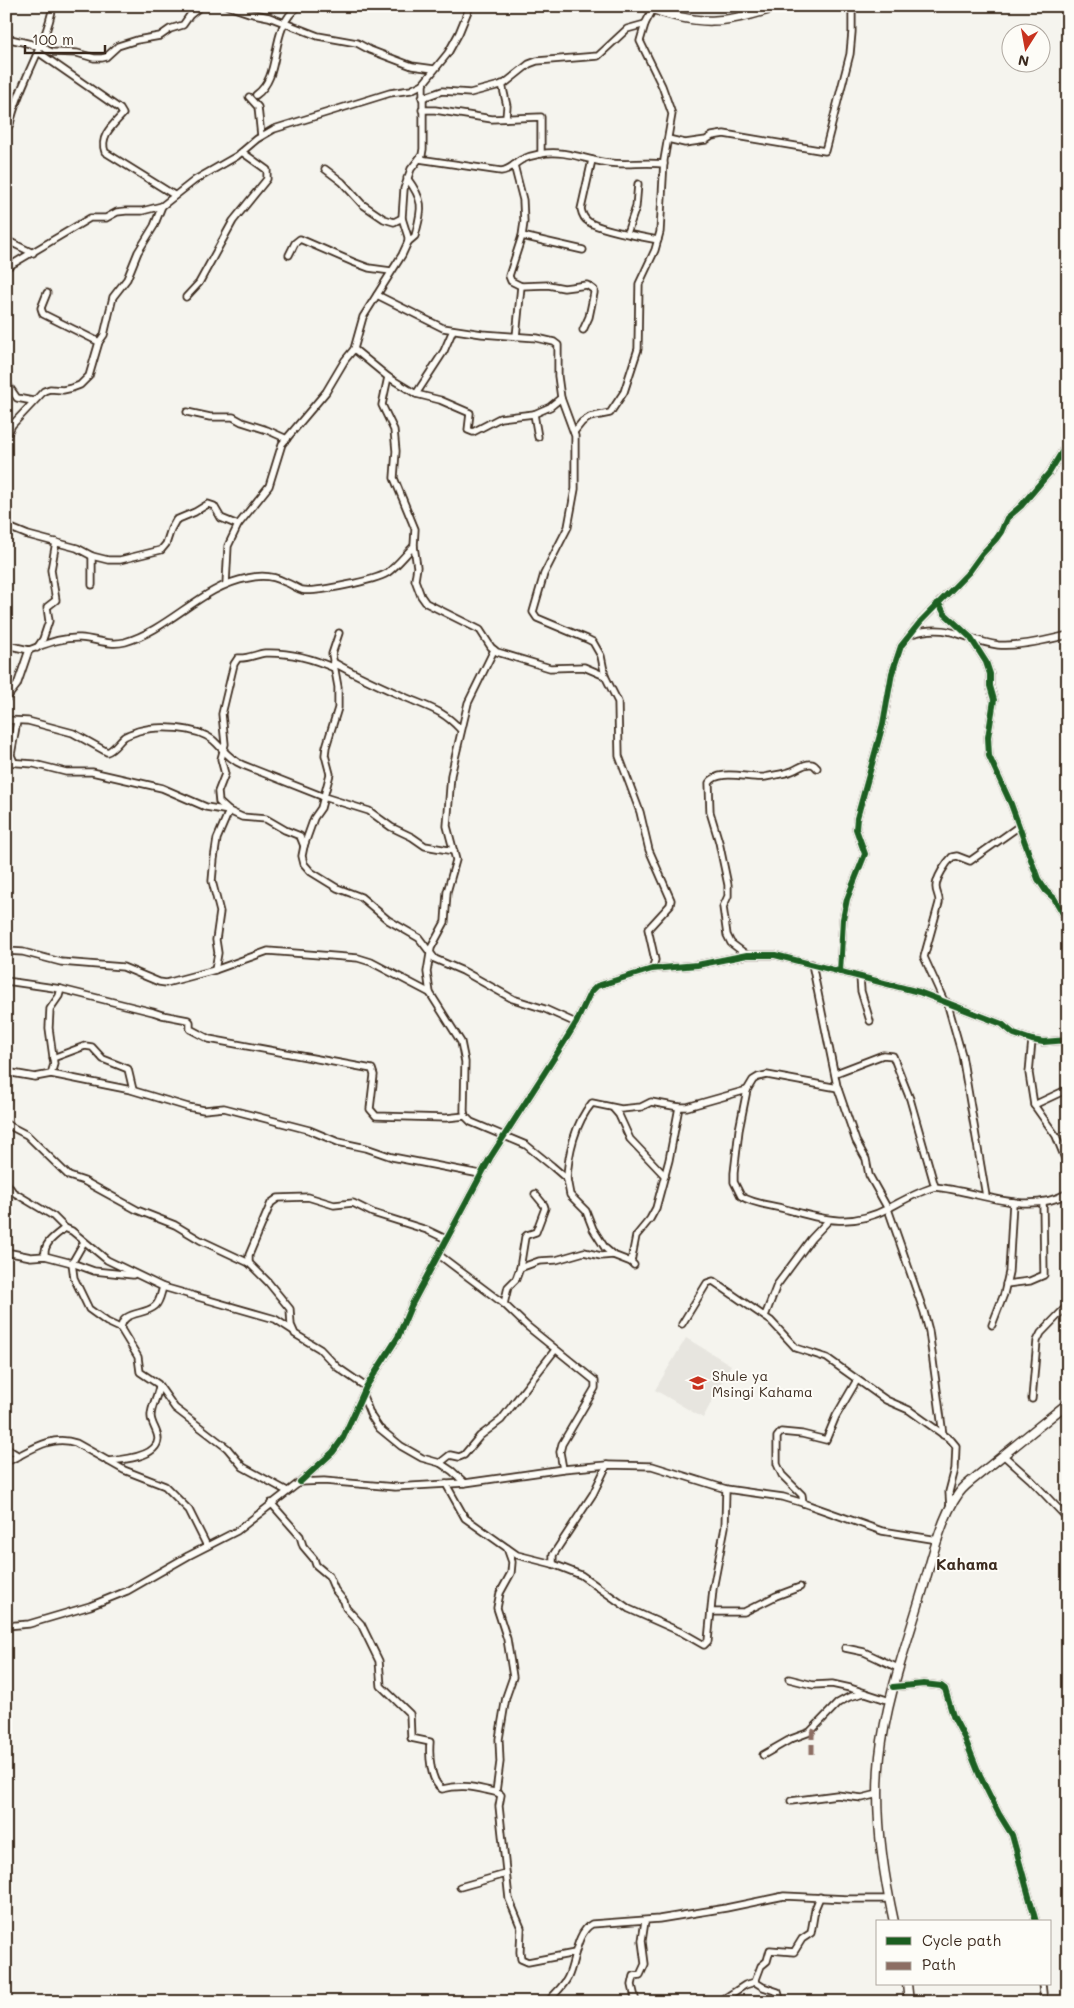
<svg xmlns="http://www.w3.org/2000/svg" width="1074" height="2008" font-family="Mali,sans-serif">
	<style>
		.built { fill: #e7e5df }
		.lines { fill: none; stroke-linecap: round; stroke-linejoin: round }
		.minor-casing { stroke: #3b2a1e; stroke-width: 9 }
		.major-casing { stroke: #3b2a1e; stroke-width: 11 }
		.minor { stroke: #fdfcf7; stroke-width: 5.5 }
		.major { stroke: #fdfcf7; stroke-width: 8 }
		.quiet { stroke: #8d6e63; stroke-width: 5; stroke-dasharray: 10 5; stroke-linecap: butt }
		.cycleway-casing { stroke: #fdfcf7; stroke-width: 9 }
		.cycleway { stroke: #1b5e20; stroke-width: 6 }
		.labels { text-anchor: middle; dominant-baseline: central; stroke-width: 4; stroke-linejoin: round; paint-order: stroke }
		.poi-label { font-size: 14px; fill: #3b2a1e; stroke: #fdfcf7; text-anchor: start }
		.quarter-label { font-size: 16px; font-weight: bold; fill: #3b2a1e; stroke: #fdfcf7 }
	</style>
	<rect width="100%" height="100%" fill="#f5f4ee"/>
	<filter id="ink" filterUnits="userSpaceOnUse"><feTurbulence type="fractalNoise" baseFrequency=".02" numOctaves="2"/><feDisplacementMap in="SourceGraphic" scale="10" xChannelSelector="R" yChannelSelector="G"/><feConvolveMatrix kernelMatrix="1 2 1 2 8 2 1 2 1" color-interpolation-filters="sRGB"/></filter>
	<g filter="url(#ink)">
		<!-- built -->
		<polygon class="built" points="686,1338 731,1365 703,1418 655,1390"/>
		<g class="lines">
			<!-- minor casing -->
			<g class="minor-casing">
				<g id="minor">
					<polyline points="228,6 249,13 269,17 318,36 357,43 370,50 412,66 434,69"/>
					<polyline points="6,38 31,44 39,48"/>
					<polyline points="41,44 47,50 52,52 77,53 94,58 102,58 106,57 118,46 137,40 160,36 170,29 183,25 190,15 201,6"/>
					<path d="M38,52L120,109L123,114C113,125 99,136 105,152L174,195"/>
					<polyline points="502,84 507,106 506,118"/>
					<path d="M256,95C284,75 267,29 299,6"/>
					<polyline points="249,97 258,107 261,136"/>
					<polyline points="422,98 442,91 470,93 504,84 529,64 537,61 598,56 627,29 645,24"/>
					<polyline points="422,110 435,110 492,119 541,117 541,154"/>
					<path d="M6,130L10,124C19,83 45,48 53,6"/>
					<polyline points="668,139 685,143 706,140 712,136 724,134 825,151 850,54 852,32 852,6"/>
					<path d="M419,159L501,171C510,170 514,164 521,160C527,157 534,155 540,154C565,149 585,160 609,163C627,165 646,162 664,164"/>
					<path d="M592,160L581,209C582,214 584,219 589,222C601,230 642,237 658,240"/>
					<polyline points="514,165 523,200 524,222 522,236 509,276 511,281 521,286 516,337"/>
					<polyline points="325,169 342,182 362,204 384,219 394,222 402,218"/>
					<path d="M407,178C425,202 422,208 415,236L408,242"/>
					<polyline points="627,233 636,207 638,184"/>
					<polyline points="522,236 583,250"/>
					<polyline points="6,240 33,253"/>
					<polyline points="289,255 295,243 300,239 353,262 369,268 391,271"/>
					<polyline points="6,268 90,218 106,218 117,212 126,211 142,211 162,206"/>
					<polyline points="521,286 548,285 564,288 587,285 594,290 594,293 589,317 583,330"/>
					<polyline points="47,293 41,308 43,314 99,342"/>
					<polyline points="377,295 443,328 482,334 537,338 554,342 558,345 558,376 561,398 575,436 575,489 568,527 544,574 533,612 537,618 587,639 593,642 601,656 605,676 618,702 619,756 640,812 649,850 671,900 670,905 648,929 655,960 652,969"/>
					<polyline points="186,297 199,283 233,221 267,179 267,170 242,152"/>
					<polyline points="354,349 388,377 382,405 394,430 396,451 394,478 415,529 414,546 417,567 415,580 421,596 426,603 480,630 491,647 497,652 550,668 584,667 605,676"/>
					<polyline points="388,377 416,394 440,400 470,413 468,430 473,432 500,418 534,414 550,407 561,398"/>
					<polyline points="6,382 17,398 33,401"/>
					<polyline points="416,394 444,351 453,330"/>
					<polyline points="187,412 210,417 233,417 242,422 267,430 287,439"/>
					<polyline points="534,414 538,437"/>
					<polyline points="574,432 582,422 590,417 610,413 624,392 638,349 639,284 655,250 660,232 664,160 672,114 662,86 640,41 645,24 653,9"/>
					<polyline points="6,437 12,425 44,391 50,389 63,390 72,388 80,385 89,376 99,342 104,335 113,297 127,279 138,252 154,226 162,206 195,180 237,156 257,139 274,129 390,93 411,90 423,84"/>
					<polyline points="6,526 28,535 77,548 92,556 108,560 120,560 161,550 166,544 171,529 176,520 195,512 208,504 214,506 221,518 238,525"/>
					<polyline points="226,584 228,546 238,525 269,486 282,444 326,392 345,360 354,349 363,317 402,255 408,242 408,237 402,218 404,189 411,169 422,155 423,149 423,84 448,53 459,33 470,6"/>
					<polyline points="92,585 92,556"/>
					<polyline points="937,604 941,607 944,613 970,637 986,662 990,674 990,686 994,700 988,737 989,756 1011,804 1038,879 1046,891 1054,898 1068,922"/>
					<polyline points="339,633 332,654 338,687 338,708 326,747 325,755 330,774 321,808 314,818 304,846 302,856 304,864 311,872 337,888 361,897 388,920 419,938 435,959 463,971 513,999 545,1009 576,1023"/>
					<path d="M911,634C950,622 963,640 998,645C1018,647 1048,640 1068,635"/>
					<polyline points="6,645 29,650 17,685 6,699"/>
					<polyline points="37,648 43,639 49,621 47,607 56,600 51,570 56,542"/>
					<path d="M29,650C46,644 62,637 80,638C96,639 109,646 125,642C170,629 202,586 248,578C261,575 274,576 285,582C291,584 296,588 302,590C315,593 376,580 387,573C397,566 405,555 414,546"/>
					<polyline points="494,650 468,703 451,775 447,826 456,860 447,892 445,922 431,948 427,972 430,993 461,1042 465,1062 464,1111 465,1116 471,1122 526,1145 552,1166 567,1179 570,1195 586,1211 593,1229 605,1248 613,1255 631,1262 634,1265"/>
					<path d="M333,662C357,676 382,687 407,698C430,708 442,710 460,729"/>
					<path d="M6,720L28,721L73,733L107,752C114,750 118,742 124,737C128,734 134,733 138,731C159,725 196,727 213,740C223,749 230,760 243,765L324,797L369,811L391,827L412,837L425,846L454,851"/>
					<polyline points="6,762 34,764 66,772 92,772 162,788 206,807 229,811 242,817 266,819 285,830 300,836 304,846"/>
					<polyline points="14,762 11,755 17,721"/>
					<polyline points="6,951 23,952 61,962 123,967 159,982 166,983 215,970 268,951 358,958 371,962 430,993"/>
					<path d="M747,955L731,943L727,935L723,907L728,896V885L719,842L710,812L709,783C718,768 750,779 765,777C774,775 784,774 792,771C798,769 804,763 811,764C814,764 815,766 817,768"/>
					<polyline points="812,964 837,1086 847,1115 856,1141 866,1159 869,1175 888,1209 924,1312 929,1331 943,1435"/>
					<path d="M215,970L218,953L216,940L220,912L212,881L214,859L217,839L229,811L219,802L218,792L225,774L221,759L225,744L222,714L234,664L238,658C248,659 256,654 265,653C290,652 312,658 334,668"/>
					<polyline points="840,972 843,919 847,899 865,854 856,829 857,818 883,724 892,673 901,646 921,621 969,572 982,554 996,539 1001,532 1007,518 1021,506 1049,473 1068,442"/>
					<polyline points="860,977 861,991 870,1021"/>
					<polyline points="6,981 61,989 153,1012 162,1015 188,1020 190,1022 190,1029 209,1039 372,1069 374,1075 370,1109 376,1116 446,1118 465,1116"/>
					<path d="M944,1001L924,957L939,903C940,897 936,893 936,887C936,878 946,863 952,857L957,856L970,861L1018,827"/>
					<polyline points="947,1002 962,1055 986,1196"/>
					<polyline points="1032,1040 1029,1073 1034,1105 1056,1136 1068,1166"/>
					<polyline points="53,1058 85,1046 92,1047 103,1059 128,1069 133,1090"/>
					<polyline points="836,1073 883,1055 893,1056 910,1099 935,1187"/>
					<polyline points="51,1074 54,1064 49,1028 50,1009 59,996 61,989"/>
					<polyline points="6,1077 12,1073 35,1077 51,1074 131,1090 188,1107 204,1110 224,1108 309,1130 338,1142 366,1148 392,1157 480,1174"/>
					<path d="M838,1088L767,1075L758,1077L753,1080L747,1090L739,1130L734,1173V1182L741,1196C753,1204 771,1205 785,1209C825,1220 851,1228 889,1208C904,1200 919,1191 935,1187C979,1191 1026,1217 1068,1193"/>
					<polyline points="1034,1105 1068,1089"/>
					<polyline points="613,1108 619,1115 630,1139 665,1176"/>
					<polyline points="6,1124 27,1135 69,1176 84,1181 137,1210 175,1225 200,1240 249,1263 268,1282 290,1309 291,1325 295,1334 320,1349 337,1367 366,1387"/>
					<path d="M567,1179C568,1154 575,1123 592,1103L621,1109L641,1107L651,1102L679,1107H687L747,1090"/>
					<polyline points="6,1182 13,1192 53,1216 65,1228 72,1231 107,1260 163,1287 275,1319 292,1330"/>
					<polyline points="84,1242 72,1263 74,1278 89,1309 107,1322 120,1328"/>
					<polyline points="6,1252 31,1257 45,1256 72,1263 94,1271 133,1275"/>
					<polyline points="439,1255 504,1304 527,1326 595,1381 595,1388 562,1444 560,1452 563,1469"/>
					<path d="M45,1256C43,1243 55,1236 65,1228"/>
					<polyline points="631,1262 636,1236 650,1219 656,1208 669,1160 679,1107"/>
					<polyline points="249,1263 249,1255 271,1203 278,1198 308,1197 334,1205 353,1203 373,1213 427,1230 446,1239"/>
					<polyline points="520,1268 539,1261 556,1260 584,1252 601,1256 613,1255"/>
					<polyline points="1006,1284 1030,1281 1044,1275 1043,1202"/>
					<path d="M163,1287C161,1293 160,1302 155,1306C144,1316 122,1310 121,1329L138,1357L140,1372L158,1384L175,1408L227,1448L243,1467L287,1491"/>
					<polyline points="504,1304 508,1287 516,1279 520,1268 525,1237 527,1235 536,1232 545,1208 544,1205 535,1194"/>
					<polyline points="765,1316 777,1285 811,1239 829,1220"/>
					<polyline points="682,1324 707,1283 713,1281 771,1321 796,1348 827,1358 886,1400 909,1410 951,1440 956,1446 955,1469 949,1492 950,1508"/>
					<polyline points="992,1325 1004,1294 1009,1272 1013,1202"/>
					<polyline points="363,1396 371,1416 379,1428 401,1446 422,1458 440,1463 452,1471 465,1483"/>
					<polyline points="1032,1399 1037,1341 1041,1333 1068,1305"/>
					<polyline points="6,1448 19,1456"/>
					<polyline points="1003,1455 1031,1480 1068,1519"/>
					<path d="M107,1461C120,1460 157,1458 158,1439C158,1431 151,1424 151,1416C151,1406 158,1396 159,1386"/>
					<path d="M6,1462C29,1452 49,1434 76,1443L124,1470L165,1486L189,1510L207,1546"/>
					<polyline points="440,1463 450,1455 459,1457 464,1455 480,1436 501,1420 555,1350"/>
					<polyline points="300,1482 333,1452 343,1438 366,1387 398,1337 411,1306 490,1158 563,1044 576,1023 590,993 597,986 652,969 697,965 747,955 775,955 919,992 1002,1024 1014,1034 1032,1040 1043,1042 1068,1040"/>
					<polyline points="446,1484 465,1518 517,1555 553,1564 581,1575 629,1609 683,1633 704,1645 708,1641 713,1589 725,1527 726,1489"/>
					<path d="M271,1503L300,1536L303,1546L314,1559L316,1565L329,1576L335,1590L344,1601L346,1608L361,1624L379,1661L381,1686L410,1714L411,1738L430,1742C429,1755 430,1781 442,1789C458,1785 470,1786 486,1790C492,1792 496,1791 501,1795L499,1806L509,1899L521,1928L520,1952L521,1959L528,1962L575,1953"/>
					<polyline points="803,1503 802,1495 782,1475 777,1464 777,1437 781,1432 802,1434 826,1440 836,1416 857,1380"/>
					<polyline points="553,1564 553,1555 593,1494 607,1465"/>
					<polyline points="711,1612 744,1612 776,1596 800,1587"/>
					<polyline points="6,1626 29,1624 90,1606 127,1591 188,1556 237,1531 300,1482 324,1481 395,1487 465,1483 563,1469 607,1465 652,1466 726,1489 783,1497 803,1503 882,1531 938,1540"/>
					<polyline points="845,1648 864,1652 898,1668"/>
					<polyline points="789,1679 813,1685 832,1684 850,1688 890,1701"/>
					<polyline points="893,1687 924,1684 941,1686 945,1689 953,1716 965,1739 980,1776 999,1814 1012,1835 1036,1922"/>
					<polyline points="763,1755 791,1739 810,1732 838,1703 849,1697 864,1693"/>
					<polyline points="496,1792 500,1762 499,1739 506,1697 513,1677 507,1639 497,1608 500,1593 511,1573 512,1562 507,1548"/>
					<polyline points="791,1801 837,1795 862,1798 878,1794"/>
					<polyline points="460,1887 506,1874"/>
					<polyline points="755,1982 763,1987 778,1992 781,2002"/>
					<polyline points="1042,1984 1044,2002"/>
					<path d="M548,2002C554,1994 564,1986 568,1977C575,1963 576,1932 592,1924L659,1919L726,1908L784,1896L848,1899H889"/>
					<polyline points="636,2002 632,1985 634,1976 640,1975 645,1964 642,1941 645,1921"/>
					<polyline points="719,2002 745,1985 755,1982 761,1966 767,1961 770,1950 794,1952 802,1939 811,1933 815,1909 820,1897"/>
				</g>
			</g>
			<!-- major casing -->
			<g class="major-casing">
				<g id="major">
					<path d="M645,6C697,27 727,24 779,6"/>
					<path d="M894,1922C882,1868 874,1811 880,1756C886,1700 906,1646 922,1592C930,1565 941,1518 957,1496C960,1491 965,1486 970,1482L1068,1403"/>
					<polyline points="907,1984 909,2002"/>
				</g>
			</g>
			<!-- minor -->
			<use href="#minor" class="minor"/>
			<!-- major -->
			<use href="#major" class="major"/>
			<!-- quiet -->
			<polyline class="quiet" points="812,1754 812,1735 816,1726"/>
			<!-- cycleway casing -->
			<g class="cycleway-casing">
				<g id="cycleway">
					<polyline points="937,604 941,607 944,613 970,637 986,662 990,674 990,686 994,700 988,737 989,756 1011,804 1038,879 1046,891 1054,898 1068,922"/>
					<polyline points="840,972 843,919 847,899 865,854 856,829 857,818 883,724 892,673 901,646 921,621 969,572 982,554 996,539 1001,532 1007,518 1021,506 1049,473 1068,442"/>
					<polyline points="300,1482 333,1452 343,1438 366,1387 398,1337 411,1306 490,1158 563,1044 576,1023 590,993 597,986 652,969 697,965 747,955 775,955 919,992 1002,1024 1014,1034 1032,1040 1043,1042 1068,1040"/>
					<polyline points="893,1687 924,1684 941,1686 945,1689 953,1716 965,1739 980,1776 999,1814 1012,1835 1036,1922"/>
				</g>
			</g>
			<!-- cycleway -->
			<use href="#cycleway" class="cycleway"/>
		</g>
	</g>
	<!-- icons -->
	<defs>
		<g id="school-bare" transform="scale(1.35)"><path d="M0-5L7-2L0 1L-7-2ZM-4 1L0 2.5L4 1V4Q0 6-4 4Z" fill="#c8321e" stroke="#fdfcf7" stroke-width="2.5" paint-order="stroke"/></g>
	</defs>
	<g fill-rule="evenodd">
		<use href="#school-bare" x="698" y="1383"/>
	</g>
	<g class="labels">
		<!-- poi labels -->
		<g class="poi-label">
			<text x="712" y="1375">Shule ya<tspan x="712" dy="16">Msingi Kahama</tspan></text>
		</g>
		<!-- quarter labels -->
		<g class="quarter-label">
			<text x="967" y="1563">Kahama</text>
		</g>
	</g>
	<!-- margin -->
	<rect width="1074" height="2008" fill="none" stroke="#fdfcf7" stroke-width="25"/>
	<rect x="12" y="12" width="1049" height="1983" fill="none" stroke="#3b2a1e" stroke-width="2" filter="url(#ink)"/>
	<!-- legend -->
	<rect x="876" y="1920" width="175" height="65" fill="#fdfcf7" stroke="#afa8a0"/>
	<rect x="886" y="1937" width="25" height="8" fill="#1b5e20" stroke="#afa8a0"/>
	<text x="922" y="1946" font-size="15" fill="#3b2a1e">Cycle path</text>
	<rect x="886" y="1962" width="25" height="8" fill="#8d6e63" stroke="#afa8a0"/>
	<text x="922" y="1970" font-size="15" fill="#3b2a1e">Path</text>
	<!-- north arrow -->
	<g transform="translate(1026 48) rotate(191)"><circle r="24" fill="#fdfcf7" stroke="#afa8a0"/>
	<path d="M0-4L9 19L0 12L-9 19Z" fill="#c8321e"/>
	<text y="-8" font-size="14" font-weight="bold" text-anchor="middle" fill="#3b2a1e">N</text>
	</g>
	<!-- scale -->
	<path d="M25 45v8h80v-8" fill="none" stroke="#3b2a1e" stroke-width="2.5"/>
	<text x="32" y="45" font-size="15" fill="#3b2a1e" stroke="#fdfcf7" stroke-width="4" paint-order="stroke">100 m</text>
</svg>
